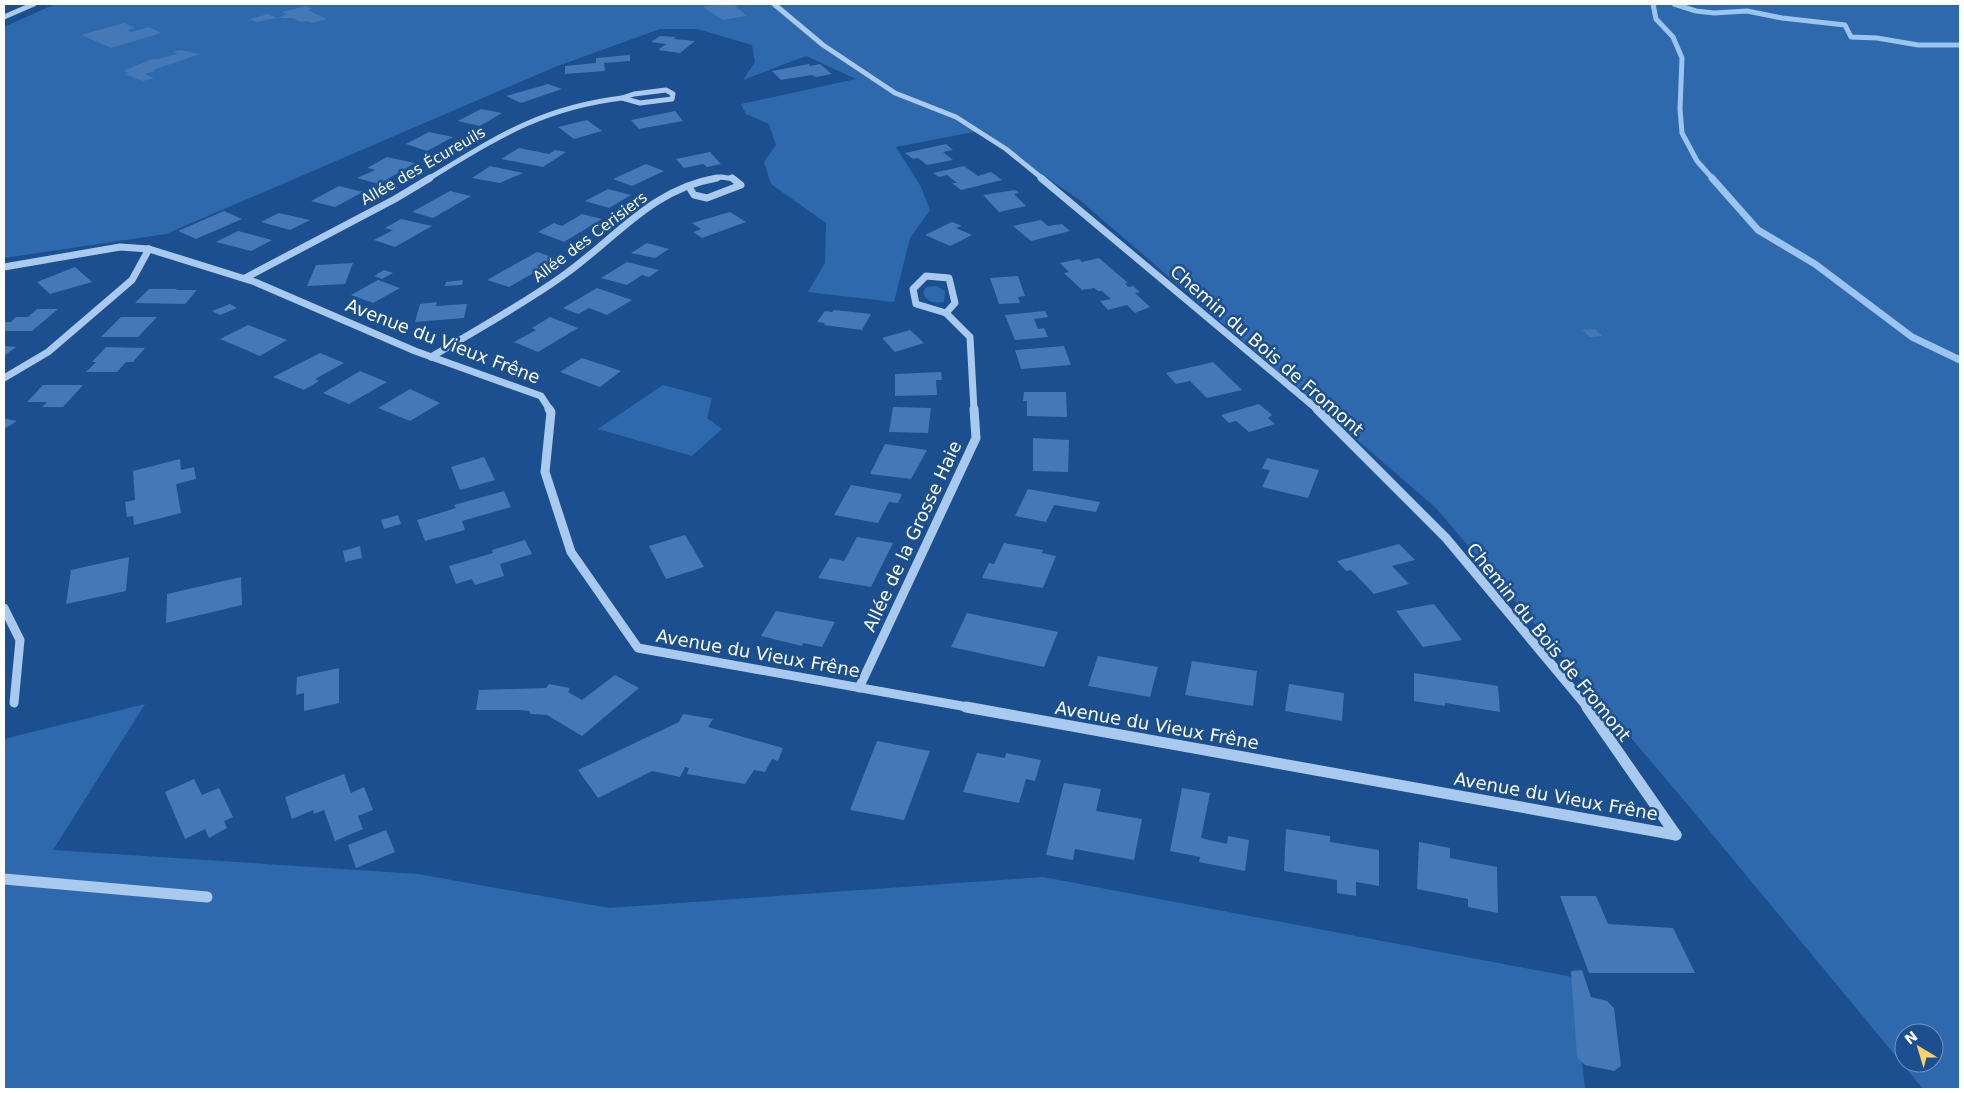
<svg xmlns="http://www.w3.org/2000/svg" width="1964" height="1093" font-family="'DejaVu Sans',sans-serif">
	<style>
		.green { fill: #2e69ad; fill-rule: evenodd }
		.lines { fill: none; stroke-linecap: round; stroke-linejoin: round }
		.stream-far1 { stroke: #9cc4f0; stroke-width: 5 }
		.stream { stroke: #9cc4f0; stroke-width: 7 }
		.building { fill: #4478b7 }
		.minor-far3 { stroke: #a9c9ee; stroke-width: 5 }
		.minor-far2 { stroke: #a9c9ee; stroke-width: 7 }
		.minor-far1 { stroke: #a9c9ee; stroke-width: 9 }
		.minor { stroke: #a9c9ee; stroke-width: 11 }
		.labels { text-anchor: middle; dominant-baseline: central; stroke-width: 5; stroke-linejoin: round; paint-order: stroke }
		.far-street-label { font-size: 15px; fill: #fff; stroke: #1b4f8f }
		.street-label { font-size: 18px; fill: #fff; stroke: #1b4f8f }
	</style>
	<rect width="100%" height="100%" fill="#1b4f8f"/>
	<!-- green -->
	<g class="green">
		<path d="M55,4H1960V1089H1923L1693,811L1436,508L1081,201L979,131L896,147L921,187L930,210L910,238L894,302L808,292L825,263L826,223L771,184L764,162L776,145L769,124L746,114L741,104L856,79L806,56L743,80L755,62L752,45L697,29H660L555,67L166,234L4,258V27ZM1904,1033H1934V1063H1904Z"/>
		<path d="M937,286L945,291L944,302C933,303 927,303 923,292L926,287Z"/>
		<polygon points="663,385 712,398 707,418 722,429 692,456 598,429"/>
		<polygon points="145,704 53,850 418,874 609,908 1043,877 1573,977 1585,1089 4,1089 4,739"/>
	</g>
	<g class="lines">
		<!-- stream-far1 -->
		<g class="stream-far1">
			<polyline points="1653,4 1656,19 1673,37 1682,58 1680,109 1682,133 1697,161 1713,179"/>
			<polyline points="1674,4 1696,11 1714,13 1747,11 1782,18 1845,25 1851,37 1877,38 1918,45 1960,45"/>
		</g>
		<!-- stream -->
		<polyline class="stream" points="1712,178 1758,230 1815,264 1912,337 1960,360"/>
	</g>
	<!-- building -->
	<g class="building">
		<polygon points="722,4 733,4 747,16 723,20 703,7"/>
		<polygon points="306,6 312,9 308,10 327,19 312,23 307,21 301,22 293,18 278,18 286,14 282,12"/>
		<polygon points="268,14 277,18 256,22 250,19"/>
		<polygon points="124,23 135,28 128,30 131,32 149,27 161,33 111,48 81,35"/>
		<polygon points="660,36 676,37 674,39 695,41 680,53 658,50 666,44 651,42"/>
		<polygon points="180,50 200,54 153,70 156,71 145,74 154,78 143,81 125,74 129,73 123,71 152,59 158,59 177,54 173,52"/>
		<polygon points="630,55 630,61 604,63 605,71 565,74 565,66 596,63 596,58"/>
		<polygon points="809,64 810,66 820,64 832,74 816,77 812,75 781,80 772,71"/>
		<polygon points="548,84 562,89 521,103 506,96"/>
		<polygon points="481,109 502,113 480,126 458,121"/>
		<polygon points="675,111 683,121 639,129 631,120"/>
		<polygon points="587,120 602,131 574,139 558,127"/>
		<polygon points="429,132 453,137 427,151 406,144"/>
		<polygon points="946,144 953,150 943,152 953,160 927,165 918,158 913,159 905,153"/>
		<polygon points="519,148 549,154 555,150 566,152 543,167 501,159"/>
		<polygon points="710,152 721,164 707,167 703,164 684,168 676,159"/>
		<polygon points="387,157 415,163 379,184 357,178 375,170 367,168"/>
		<polygon points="646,164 664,171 632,186 613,179"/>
		<polygon points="490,166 523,173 500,183 472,178"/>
		<polygon points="964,166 978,176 991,172 1002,180 961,190 952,183 957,183 947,175 939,177 933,173"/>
		<polygon points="339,186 363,192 335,207 311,201"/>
		<polygon points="608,189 631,195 609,208 585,201"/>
		<polygon points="1015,190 1019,193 1014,194 1026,206 999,212 983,195"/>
		<polygon points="450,191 471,196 433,218 412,212"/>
		<polygon points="224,211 242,219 196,239 178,231"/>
		<polygon points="730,212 746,222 702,238 693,232 701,229 692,223"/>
		<polygon points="279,213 310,220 290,230 261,222"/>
		<polygon points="582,214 602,219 564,242 538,232 554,223 562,226"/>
		<polygon points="401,219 432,226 395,247 374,240 393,230 385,228"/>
		<polygon points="1041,220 1048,226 1062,224 1070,231 1031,241 1013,226"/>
		<polygon points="952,222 962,226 956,228 972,235 950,246 925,235"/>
		<polygon points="238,231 272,240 251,251 216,242"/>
		<polygon points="647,243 669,249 655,258 631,253"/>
		<polygon points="537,252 558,259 509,287 487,280"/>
		<polygon points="1099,258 1128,283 1125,283 1128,287 1133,286 1140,292 1135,293 1150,307 1135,313 1127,305 1108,310 1100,301 1111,299 1102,291 1098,291 1094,288 1082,290 1064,273 1069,272 1060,263 1079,259 1082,262"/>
		<polygon points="627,262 659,270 649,277 642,275 627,285 601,278"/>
		<polygon points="353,263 345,284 307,286 316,265"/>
		<polygon points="75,267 92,282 50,294 37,282"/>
		<polygon points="384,270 393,273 382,279 374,276"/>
		<polygon points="1018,276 1025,296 1018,297 1020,303 999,304 990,278"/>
		<polygon points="378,280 400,288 373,303 351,295"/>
		<polygon points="463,280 462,285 445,286 446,282"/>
		<polygon points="597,288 632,300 607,315 589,308 578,314 563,308"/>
		<polygon points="149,289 177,289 176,290 197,290 185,304 135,303"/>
		<polygon points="437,302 436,306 467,304 464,318 415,322 420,304"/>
		<polygon points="230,304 237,308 220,315 212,311"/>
		<polygon points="37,309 58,309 32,331 4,331 4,322 11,322 16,317 28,317"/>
		<polygon points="834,310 871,314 862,330 824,325 825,323 817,322 825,311 832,312"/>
		<polygon points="1045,311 1048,317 1034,319 1038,329 1044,328 1048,337 1015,340 1005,315"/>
		<polygon points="121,317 157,317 138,337 101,337"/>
		<polygon points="550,317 578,328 538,352 514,342 536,330 532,328"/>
		<polygon points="248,325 287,340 260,356 220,339"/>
		<polygon points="1595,329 1602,336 1590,337 1582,330"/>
		<polygon points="910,330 924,343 895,352 882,338"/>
		<polygon points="4,346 16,347 4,356"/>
		<polygon points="1064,346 1071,365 1021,369 1015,350"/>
		<polygon points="106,347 145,348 133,362 126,362 117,372 86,372 96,362 92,362"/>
		<polygon points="320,353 344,363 315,379 319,381 304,390 273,377"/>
		<polygon points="582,358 621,371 600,387 560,372"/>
		<polygon points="1213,362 1242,390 1207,398 1190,381 1176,384 1166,373"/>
		<polygon points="360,371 387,382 349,404 323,393"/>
		<polygon points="941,372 942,380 936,380 937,395 895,396 895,374"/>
		<polygon points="43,385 83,385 63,407 42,407 47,402 27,402"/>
		<polygon points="410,389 440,403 410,421 378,408"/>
		<polygon points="1024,392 1066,392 1067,417 1027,416 1027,401 1023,401"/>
		<polygon points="1259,404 1272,415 1268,418 1275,424 1249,432 1236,421 1229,423 1221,415"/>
		<polygon points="893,407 931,408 928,433 889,432"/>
		<polygon points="4,418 11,420 17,421 4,429"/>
		<polygon points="1033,438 1069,440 1068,472 1033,471"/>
		<polygon points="885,444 927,450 911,479 870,474"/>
		<polygon points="484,457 495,480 460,490 451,467"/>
		<polygon points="1267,458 1319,470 1308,498 1262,487 1270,470 1262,469"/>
		<polygon points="180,459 181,470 194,467 196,479 176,484 181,513 134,525 133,516 127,517 125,502 135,500 133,471"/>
		<polygon points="851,485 902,494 898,503 889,502 878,523 834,515"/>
		<polygon points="1028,489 1100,502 1096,512 1054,505 1046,522 1015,516"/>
		<polygon points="504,491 511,507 462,521 465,530 425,541 417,520 456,508 454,505"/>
		<polygon points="398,515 401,524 384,529 381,520"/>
		<polygon points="685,535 704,567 666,579 649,546"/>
		<polygon points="857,537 893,543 871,587 818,578 830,558 844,561"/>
		<polygon points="525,540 532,554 500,564 504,576 475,585 472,579 456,584 449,566 493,553 492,550"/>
		<polygon points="1004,543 1043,550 1042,553 1056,556 1043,588 982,578 989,563 994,564"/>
		<polygon points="1399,544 1415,560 1392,566 1409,584 1374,594 1351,570 1346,571 1337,561"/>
		<polygon points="360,546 362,558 345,562 343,551"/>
		<polygon points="129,557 126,591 66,604 71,570"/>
		<polygon points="241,577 242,605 166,623 167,594"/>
		<polygon points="1434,604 1462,640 1423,647 1396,611"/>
		<polygon points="776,611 835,622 822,647 803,643 802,646 761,636"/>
		<polygon points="967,613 1058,632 1044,667 951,647"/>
		<polygon points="1098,656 1158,667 1150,697 1088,686"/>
		<polygon points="1192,661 1257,671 1253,706 1185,695"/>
		<polygon points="339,668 339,703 304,711 304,693 296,695 297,677"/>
		<polygon points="1414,673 1498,686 1500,712 1445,703 1445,706 1414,701"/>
		<polygon points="615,675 639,688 582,736 547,715 531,714 529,711 520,710 476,710 479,690 546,688 549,684 570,688 568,692 582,700"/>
		<polygon points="1289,684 1344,693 1342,721 1285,711"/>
		<polygon points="683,714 713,719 708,727 783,748 778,761 772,759 765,772 754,770 745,784 687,774 689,768 685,767 680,777 652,771 598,798 578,770 679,722"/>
		<polygon points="877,741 930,751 904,820 850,810"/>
		<polygon points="977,753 1005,758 1006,753 1041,760 1035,781 1026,779 1019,803 963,792"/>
		<polygon points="344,774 351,793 364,787 373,810 358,816 363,829 335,841 324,810 314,814 313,810 292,819 285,797"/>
		<polygon points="194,779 202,795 219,788 233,817 224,821 227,828 209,838 205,829 185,839 165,792"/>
		<polygon points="1064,783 1101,789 1096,811 1142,819 1134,860 1075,849 1073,860 1046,855"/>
		<polygon points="1182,788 1210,793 1201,838 1227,844 1228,836 1249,840 1245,871 1199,862 1200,857 1170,851"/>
		<polygon points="1286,829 1330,836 1330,842 1379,850 1379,886 1356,882 1356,896 1337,893 1337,880 1284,871"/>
		<polygon points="386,830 395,852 356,868 348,845"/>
		<polygon points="1419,842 1450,848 1450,858 1497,867 1498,913 1468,907 1468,899 1417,889"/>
		<polygon points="1560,896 1596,896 1608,924 1673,928 1695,973 1589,973"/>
		<polygon points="1582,970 1591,997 1607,1001 1614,1008 1621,1066 1614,1071 1585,1065 1577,1057 1571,971"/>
	</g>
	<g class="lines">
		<!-- minor-far3 -->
		<g class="minor-far3">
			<polyline points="774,4 823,45 895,93 956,117 1006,149 1043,179"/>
			<polyline points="4,17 34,4"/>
			<polygon points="666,90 673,94 672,99 640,103 622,98 634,94"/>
			<path d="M428,179C496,138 540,108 622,98"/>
			<polyline points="709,179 721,177 735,179"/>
		</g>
		<!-- minor-far2 -->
		<g class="minor-far2">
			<polyline points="1041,178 1318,410"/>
			<polyline points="689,187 694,195 707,198 741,185 732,178"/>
			<polyline points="4,267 120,247 149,249 255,282 415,351 541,396 550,410"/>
			<polygon points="926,276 949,278 955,303 946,313 916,304 913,289"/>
			<polyline points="245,278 395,199 430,178"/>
			<polyline points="946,313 970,337 974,410"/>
			<path d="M431,357C476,330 522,305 564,275C615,239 651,189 717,178"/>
			<polyline points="4,378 48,352 132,280 149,249"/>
		</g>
		<!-- minor-far1 -->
		<g class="minor-far1">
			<polyline points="549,409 551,412 545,472 571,552 638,648 973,708"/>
			<polyline points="1317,409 1446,538 1588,708"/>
			<polyline points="4,608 20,640 14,703"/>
			<polyline points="859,688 976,438 974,409"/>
		</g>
		<!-- minor -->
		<g class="minor">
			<polyline points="966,707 1676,835"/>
			<polyline points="1587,707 1676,835"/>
			<polyline points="4,879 207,897"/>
		</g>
	</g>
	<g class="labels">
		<!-- far-street labels -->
		<g class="far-street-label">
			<text transform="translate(423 166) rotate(-30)">Allée des Écureuils</text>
			<text transform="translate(590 237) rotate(-37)">Allée des Cerisiers</text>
		</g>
		<!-- street labels -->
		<g class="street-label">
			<text transform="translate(443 341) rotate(21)">Avenue du Vieux Frêne</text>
			<text transform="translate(1267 350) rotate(41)">Chemin du Bois de Fromont</text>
			<text transform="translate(912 536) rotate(-65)">Allée de la Grosse Haie</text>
			<text transform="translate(1549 642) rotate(51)">Chemin du Bois de Fromont</text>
			<text transform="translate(758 653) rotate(10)">Avenue du Vieux Frêne</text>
			<text transform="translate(1157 725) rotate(10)">Avenue du Vieux Frêne</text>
			<text transform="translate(1556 796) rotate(10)">Avenue du Vieux Frêne</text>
		</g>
	</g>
	<!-- border -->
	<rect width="1964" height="1093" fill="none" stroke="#ffffff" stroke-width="10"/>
	<!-- north arrow -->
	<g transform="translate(1919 1048) rotate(322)"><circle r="24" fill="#1b4f8f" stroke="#7695bc"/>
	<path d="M0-4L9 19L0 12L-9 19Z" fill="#ffd166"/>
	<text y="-8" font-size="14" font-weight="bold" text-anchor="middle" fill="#ffffff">N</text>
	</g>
</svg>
